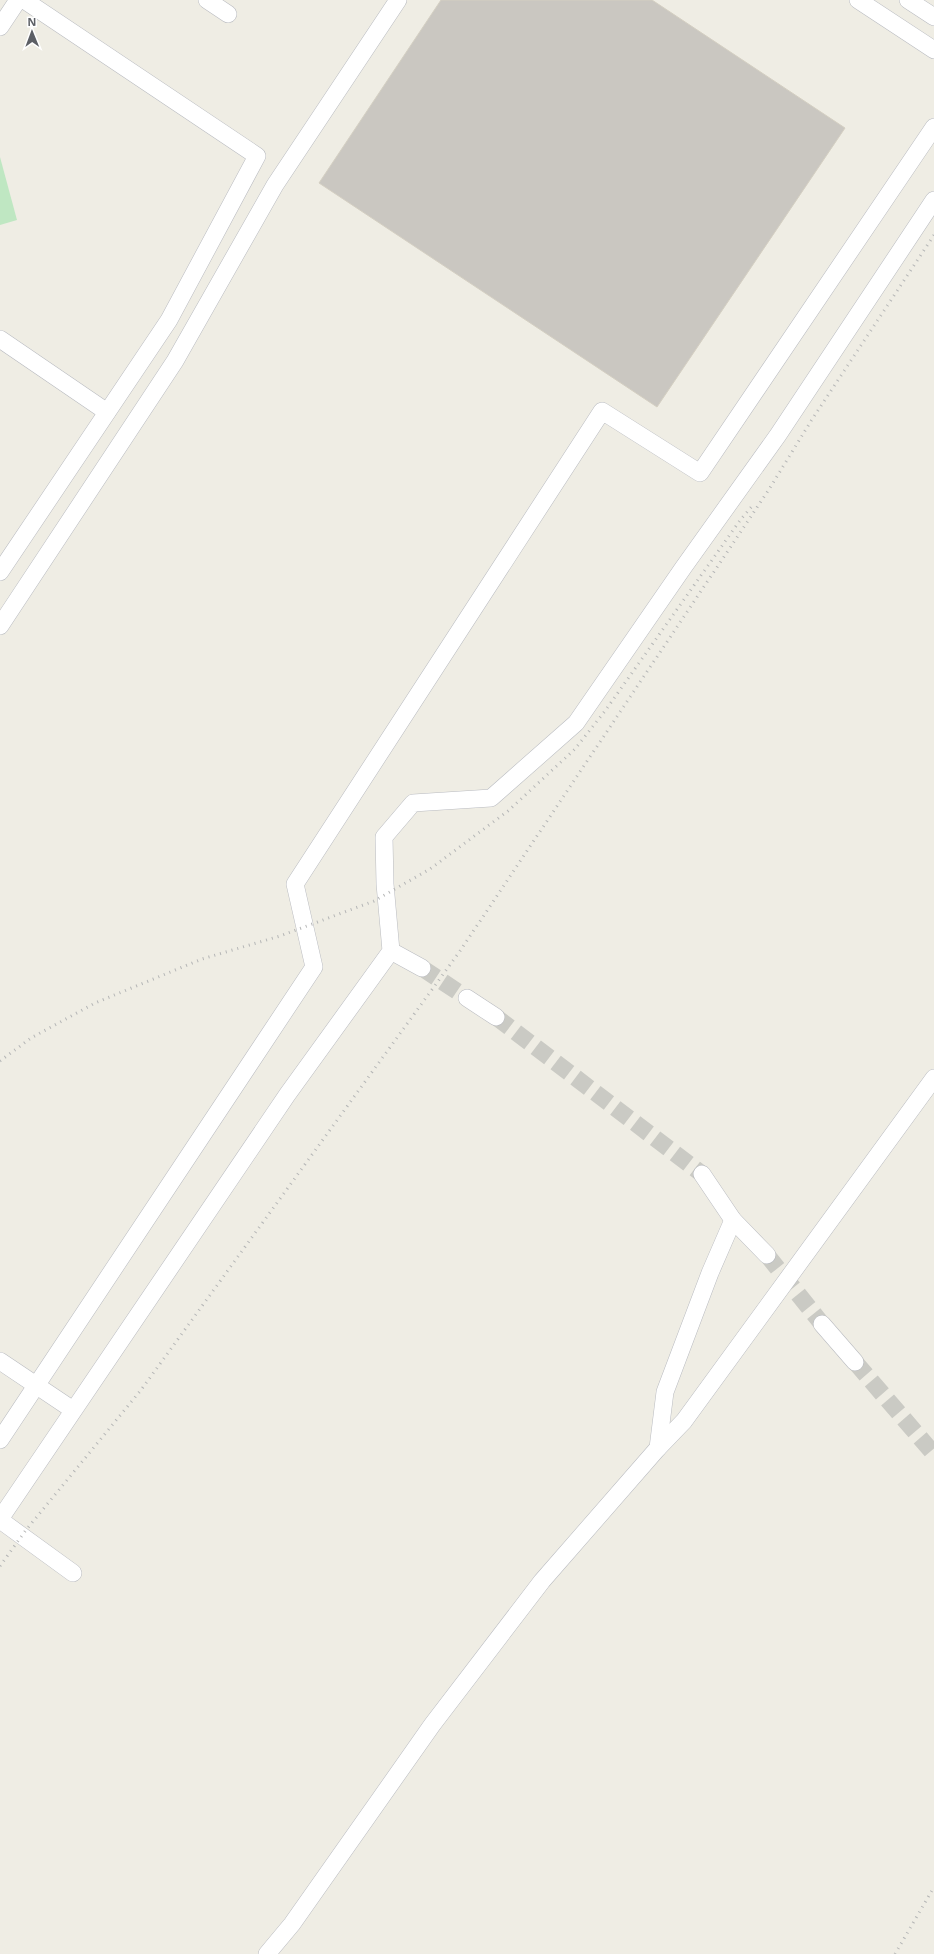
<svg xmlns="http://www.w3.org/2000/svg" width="934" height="1954" font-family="'Noto Sans',sans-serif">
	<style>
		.green { fill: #bfe7c2 }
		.building { fill: #cac7c1; stroke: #d4cfc2 }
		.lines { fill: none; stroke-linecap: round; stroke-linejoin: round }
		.minor-tunnel { stroke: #cacac4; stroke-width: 17; stroke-dasharray: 17 8; stroke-linecap: butt }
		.minor-casing { stroke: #b9bbc0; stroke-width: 18 }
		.minor { stroke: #fff; stroke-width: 17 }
		.rail { stroke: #b5b6b6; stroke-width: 3; stroke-dasharray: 1 5; stroke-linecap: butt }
	</style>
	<rect width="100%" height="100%" fill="#efede4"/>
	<!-- green -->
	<polygon class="green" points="0,157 17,220 0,225"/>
	<!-- building -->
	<polygon class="building" points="441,0 652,0 845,128 657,407 319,183"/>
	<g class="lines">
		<!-- minor-tunnel -->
		<g class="minor-tunnel">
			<polyline points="422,968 467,998"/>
			<polyline points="496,1017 702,1174"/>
			<polyline points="767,1255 822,1324"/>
			<polyline points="855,1362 934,1454"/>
		</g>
		<!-- minor casing -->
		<g class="minor-casing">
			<g id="minor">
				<polyline points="207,0 228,14"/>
				<polyline points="858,0 934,50"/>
				<polyline points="908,0 934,17"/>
				<polyline points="0,27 18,0"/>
				<polyline points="0,339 107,412"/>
				<polyline points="0,572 169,320 257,156 24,0"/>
				<polyline points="0,626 175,361 275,185 398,0"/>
				<polyline points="391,951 422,968"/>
				<polyline points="467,998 496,1017"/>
				<polyline points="702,1174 733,1220 767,1255"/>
				<polyline points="822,1324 855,1362"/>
				<polyline points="0,1361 73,1410"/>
				<polyline points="0,1440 314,967 295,884 602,411 700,473 934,127"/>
				<polyline points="658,1448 684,1421 934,1078"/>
				<polyline points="0,1519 287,1095 391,951 385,884 384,837 413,803 491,798 576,723 683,568 778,435 934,200"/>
				<polyline points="0,1520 73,1573"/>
				<polyline points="267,1954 292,1924 432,1725 542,1581 658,1448 665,1392 710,1273 733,1220"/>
			</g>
		</g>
		<!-- minor -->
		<use href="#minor" class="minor"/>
		<!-- rail -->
		<g class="rail">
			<polyline points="0,1061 31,1038 95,1003 202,959 280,936 374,901 430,869 508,811 575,749 605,711 741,519 754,504"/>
			<polyline points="0,1566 26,1530 141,1390 460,951 768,491 811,421 934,235"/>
			<polyline points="895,1954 934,1887"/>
		</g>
	</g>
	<!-- north arrow -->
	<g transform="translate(32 32) rotate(359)" stroke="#ffffff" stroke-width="3" paint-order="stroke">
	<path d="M0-3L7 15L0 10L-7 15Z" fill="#5c5f65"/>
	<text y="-6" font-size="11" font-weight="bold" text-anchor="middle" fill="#5c5f65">N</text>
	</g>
</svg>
